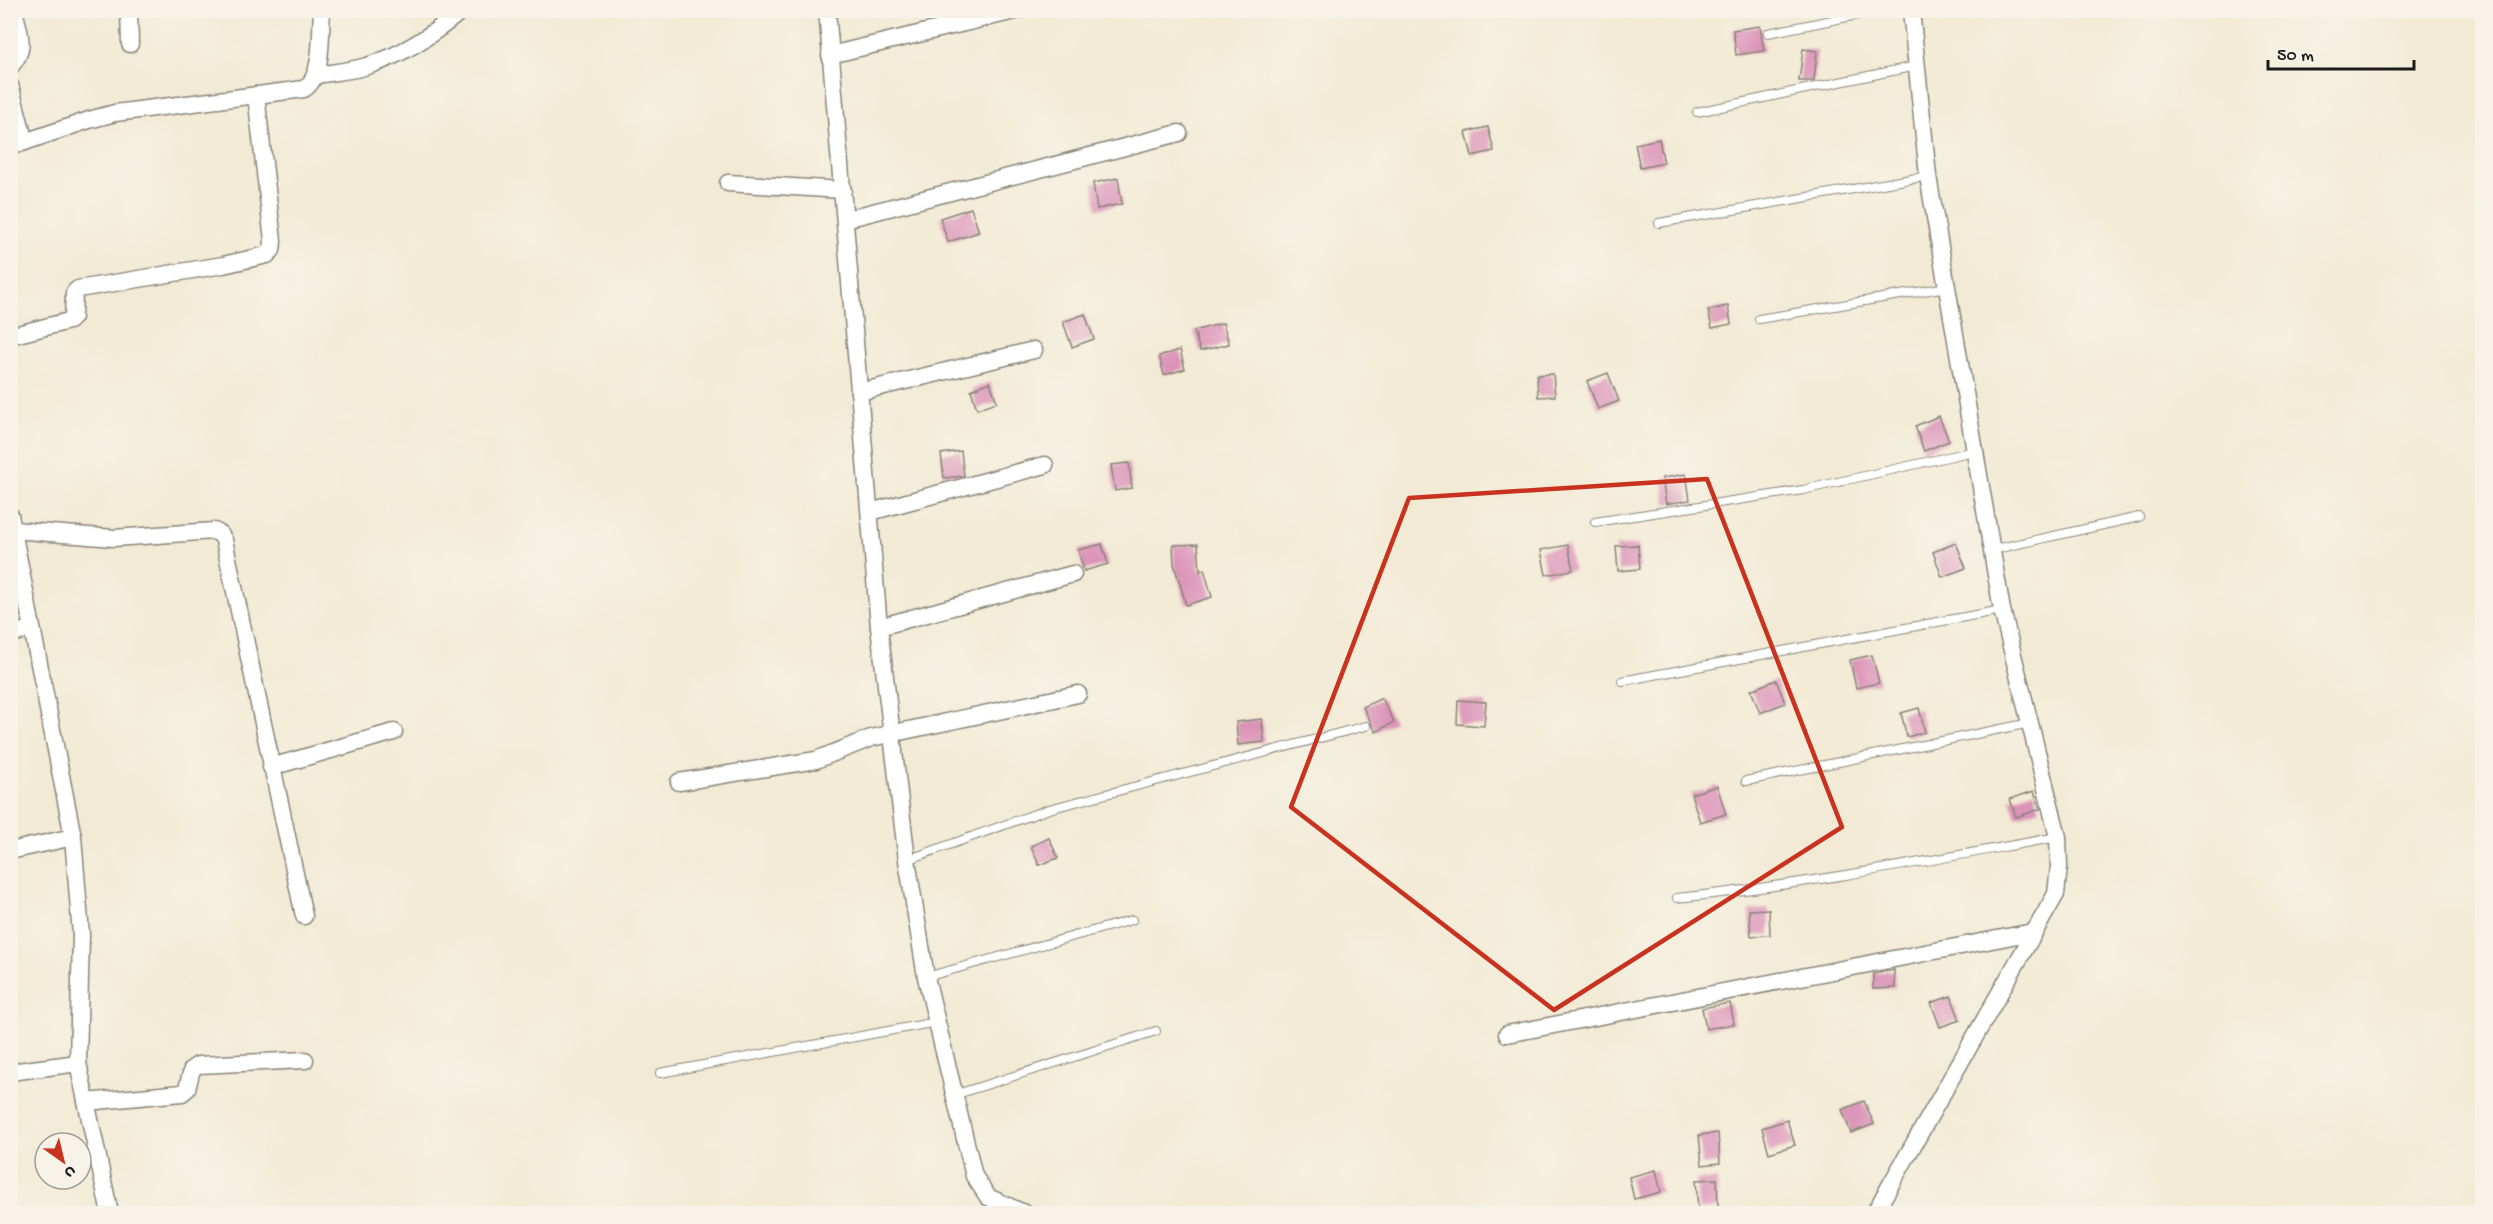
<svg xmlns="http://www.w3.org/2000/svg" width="2493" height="1224" font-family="'Gochi Hand',sans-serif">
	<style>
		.building { fill: #dc93b8 }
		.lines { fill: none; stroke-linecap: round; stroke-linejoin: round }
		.lane-casing { stroke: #878378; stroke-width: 10 }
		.street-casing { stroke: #878378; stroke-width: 19 }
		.lane { stroke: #fff; stroke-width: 8 }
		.street { stroke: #fff; stroke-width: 16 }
		.marked { fill: none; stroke: #c8321e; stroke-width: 4.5; stroke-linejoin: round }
	</style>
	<rect width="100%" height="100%" fill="#f7f3e8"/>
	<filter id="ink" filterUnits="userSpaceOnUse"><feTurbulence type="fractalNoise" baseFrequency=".0167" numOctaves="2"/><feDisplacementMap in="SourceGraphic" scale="12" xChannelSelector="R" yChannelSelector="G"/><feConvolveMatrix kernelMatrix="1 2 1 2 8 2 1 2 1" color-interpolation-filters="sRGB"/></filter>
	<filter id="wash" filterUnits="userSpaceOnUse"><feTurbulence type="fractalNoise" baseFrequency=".008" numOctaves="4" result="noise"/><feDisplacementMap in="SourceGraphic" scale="24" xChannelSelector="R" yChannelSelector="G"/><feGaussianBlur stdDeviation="1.35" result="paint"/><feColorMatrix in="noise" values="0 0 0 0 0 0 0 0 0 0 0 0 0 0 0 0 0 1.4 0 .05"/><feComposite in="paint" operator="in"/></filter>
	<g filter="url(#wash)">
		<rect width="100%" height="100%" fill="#f2ead4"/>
		<g id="blocks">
			<!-- building -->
			<g class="building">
				<polygon points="1760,26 1764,51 1736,55 1733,30"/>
				<polygon points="1803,49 1817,51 1814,81 1799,81"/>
				<polygon points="1488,127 1494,151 1472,156 1466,132"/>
				<polygon points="1659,139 1664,163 1640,168 1635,144"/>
				<polygon points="1118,178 1122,204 1097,209 1093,183"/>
				<polygon points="971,208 979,232 948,242 940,218"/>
				<polygon points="1728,306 1731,324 1712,328 1708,310"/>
				<polygon points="1085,314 1094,339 1072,347 1063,322"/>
				<polygon points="1223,323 1229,344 1200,351 1194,331"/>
				<polygon points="1180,350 1185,369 1164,375 1159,356"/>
				<polygon points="1608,373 1619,401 1598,409 1587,381"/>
				<polygon points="1553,374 1555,396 1538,397 1537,375"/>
				<polygon points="990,382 997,402 977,409 971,390"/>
				<polygon points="1939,416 1949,441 1924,451 1915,426"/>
				<polygon points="961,451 964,476 944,478 941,454"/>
				<polygon points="1129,463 1132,488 1115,491 1111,465"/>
				<polygon points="1686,474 1690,500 1666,504 1662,478"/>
				<polygon points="1956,543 1966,568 1942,577 1933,552"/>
				<polygon points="1102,544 1108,564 1084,571 1078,550"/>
				<polygon points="1198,544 1200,571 1204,569 1212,597 1186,605 1174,564 1173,545"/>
				<polygon points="1568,545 1573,570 1546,575 1541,550"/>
				<polygon points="1638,545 1640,569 1618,571 1616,546"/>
				<polygon points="1872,655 1879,683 1856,688 1850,660"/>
				<polygon points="1776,680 1785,703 1760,713 1751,690"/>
				<polygon points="1382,698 1394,722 1376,732 1363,707"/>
				<polygon points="1458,700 1486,702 1484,726 1457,724"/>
				<polygon points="1919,708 1925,732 1907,737 1901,713"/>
				<polygon points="1262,719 1264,742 1238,745 1236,722"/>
				<polygon points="1717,786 1726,814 1700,822 1691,794"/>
				<polygon points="2034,791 2040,809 2016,817 2010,799"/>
				<polygon points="1049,838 1058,858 1039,865 1031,846"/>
				<polygon points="1769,909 1770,935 1751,936 1749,910"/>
				<polygon points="1894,970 1895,988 1873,989 1873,974"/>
				<polygon points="1951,996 1960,1020 1940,1027 1931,1003"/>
				<polygon points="1730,1003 1734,1024 1706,1029 1702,1008"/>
				<polygon points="1864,1101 1874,1124 1851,1133 1842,1110"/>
				<polygon points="1787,1120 1795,1145 1769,1153 1762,1128"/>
				<polygon points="1718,1133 1720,1163 1702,1165 1699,1135"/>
				<polygon points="1656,1170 1661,1192 1634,1199 1629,1177"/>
				<polygon points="1717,1179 1718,1209 1698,1210 1696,1180"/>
			</g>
		</g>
	</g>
	<g filter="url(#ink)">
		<use href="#blocks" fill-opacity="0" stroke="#878378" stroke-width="1.5"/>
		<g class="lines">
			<!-- lane casing -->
			<g class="lane-casing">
				<g id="lane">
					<polyline points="1768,33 1882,10"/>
					<polyline points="1697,112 1916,66"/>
					<polyline points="1659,223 1928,176"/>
					<polyline points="1759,319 1947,287"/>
					<polyline points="1595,522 1803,490 1974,451"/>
					<polyline points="1991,550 2139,517"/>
					<polyline points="1622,681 2002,610"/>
					<polyline points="1746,781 2030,723"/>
					<polyline points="907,860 1049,809 1366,726"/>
					<path d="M1677,898C1805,885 1931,860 2058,837"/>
					<polyline points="926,977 1132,920"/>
					<polyline points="660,1073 937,1022"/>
					<polyline points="954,1095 1156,1031"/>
					<polyline points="992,1214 998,1202"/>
				</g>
			</g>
			<!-- street casing -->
			<g class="street-casing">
				<g id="street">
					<polyline points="129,10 130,44"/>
					<polyline points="827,10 879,627 907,860 926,977 974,1176 988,1197 1026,1214"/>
					<polyline points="830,55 1019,10"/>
					<path d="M10,67C28,48 19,33 14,10"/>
					<path d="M317,75C333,72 351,71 367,66C403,55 434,34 462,10"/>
					<polyline points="10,85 25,142"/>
					<path d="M10,147L89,120L115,113L304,89C324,77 320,32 322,10"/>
					<polyline points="728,183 843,190"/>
					<polyline points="846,219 1179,133"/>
					<polyline points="10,336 69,321 73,317 74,293 78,289 223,265 267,255 272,250 273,241 256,95"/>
					<polyline points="859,392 1034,350"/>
					<polyline points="870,512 1045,465"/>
					<polyline points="10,515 73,837 81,935 78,1063 110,1214"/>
					<polyline points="13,530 114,538 214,531 220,534 224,540 304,916"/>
					<polyline points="879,627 1073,574"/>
					<polyline points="10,634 31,629"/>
					<polyline points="271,767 394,732"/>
					<polyline points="679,782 816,760 871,738 1078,694"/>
					<polyline points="10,851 73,837"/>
					<polyline points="1507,1034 2033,932"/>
					<polyline points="10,1072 78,1063"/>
					<polyline points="86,1102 182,1093 187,1089 192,1069 198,1065 305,1060"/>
					<polyline points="1874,1214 2056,894 2059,867 2058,837 2002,610 1928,176 1911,10"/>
				</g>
			</g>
			<!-- lane -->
			<use href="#lane" class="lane"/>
			<!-- street -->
			<use href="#street" class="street"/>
		</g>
	</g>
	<!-- marked area -->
	<path class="marked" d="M1707,479L1842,827L1554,1010L1291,807L1409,498Z"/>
	<!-- margin -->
	<rect width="2493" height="1224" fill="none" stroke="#f7f3e8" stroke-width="36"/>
	<!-- north arrow -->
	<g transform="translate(63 1161) rotate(146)"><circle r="28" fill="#f7f3e8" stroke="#9f9d96" stroke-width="1.5"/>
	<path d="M0-4.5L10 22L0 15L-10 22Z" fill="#c8321e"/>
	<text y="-9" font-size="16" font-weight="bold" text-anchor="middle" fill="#1c1c1c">U</text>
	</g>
	<!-- scale -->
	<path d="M2268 60v9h146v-9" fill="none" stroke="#1c1c1c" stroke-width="3"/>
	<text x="2277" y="60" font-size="18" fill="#1c1c1c" stroke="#f7f3e8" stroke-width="4.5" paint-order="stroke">50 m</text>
</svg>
